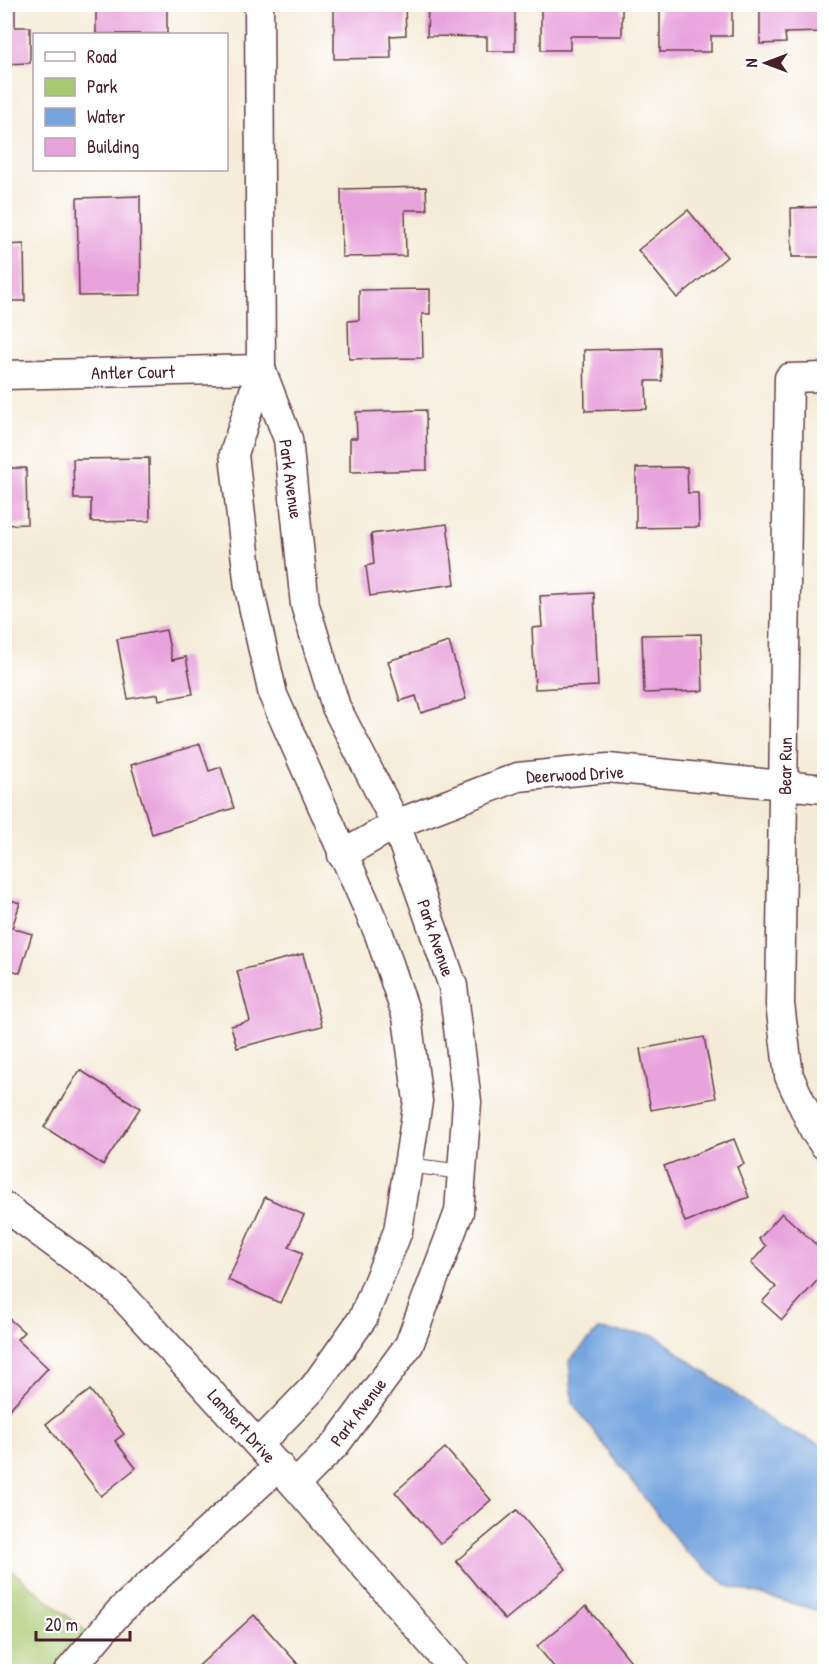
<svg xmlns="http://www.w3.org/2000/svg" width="829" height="1676" font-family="'Patrick Hand',sans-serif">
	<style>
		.green { fill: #a8c972; stroke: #79744e; stroke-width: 1.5 }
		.water { fill: #75a5df; stroke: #606285; stroke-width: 1.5 }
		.building { fill: #e8a3dc }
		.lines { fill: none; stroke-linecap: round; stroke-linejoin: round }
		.service-casing { stroke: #643e45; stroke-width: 16 }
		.minor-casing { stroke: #643e45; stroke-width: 31 }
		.service { stroke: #fff; stroke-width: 14 }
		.minor { stroke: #fff; stroke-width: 28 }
		.labels { text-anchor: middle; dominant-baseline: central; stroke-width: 6; stroke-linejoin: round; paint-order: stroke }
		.street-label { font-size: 18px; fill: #4a1f2b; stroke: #fff }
	</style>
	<rect width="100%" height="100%" fill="#fff"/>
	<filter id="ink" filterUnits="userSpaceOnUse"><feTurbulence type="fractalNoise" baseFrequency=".0167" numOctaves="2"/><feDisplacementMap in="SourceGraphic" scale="12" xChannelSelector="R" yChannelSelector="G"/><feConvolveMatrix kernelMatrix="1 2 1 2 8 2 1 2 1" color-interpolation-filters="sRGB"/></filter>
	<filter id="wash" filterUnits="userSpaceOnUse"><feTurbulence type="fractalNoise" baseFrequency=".008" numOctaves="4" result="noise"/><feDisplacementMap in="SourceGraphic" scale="24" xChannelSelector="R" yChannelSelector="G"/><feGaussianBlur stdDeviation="1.35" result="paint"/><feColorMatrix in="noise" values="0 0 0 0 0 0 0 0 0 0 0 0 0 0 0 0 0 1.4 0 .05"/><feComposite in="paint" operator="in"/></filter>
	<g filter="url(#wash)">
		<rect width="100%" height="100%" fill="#f4ecd8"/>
		<!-- green -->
		<polygon class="green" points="4,1564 95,1639 68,1671 5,1671"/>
		<!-- water -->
		<polygon class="water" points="598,1330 655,1335 778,1426 824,1446 824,1612 728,1586 685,1551 573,1404 569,1361"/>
		<g id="blocks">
			<!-- building -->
			<g class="building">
				<polygon points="4,4 15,4 15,27 30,27 30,63 4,64"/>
				<rect x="96" y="4" width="71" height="30"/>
				<polygon points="334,4 405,4 406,35 390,36 391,58 334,59"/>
				<polygon points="428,4 515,4 515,51 487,51 487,37 427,36"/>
				<polygon points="541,4 622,4 622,36 570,36 570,50 541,50"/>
				<polygon points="660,4 732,4 732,36 711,36 711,52 660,52"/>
				<polygon points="760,4 824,4 824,32 785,33 786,43 760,44"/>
				<polygon points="426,187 427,210 405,210 406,256 342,257 341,189"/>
				<polygon points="140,196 141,295 79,296 77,198"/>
				<polygon points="824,207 824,257 792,257 791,208"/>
				<polygon points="688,210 727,257 677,298 638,250"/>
				<polygon points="24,244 25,301 4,301 4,245"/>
				<polygon points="430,289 430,314 422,314 423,358 349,359 348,321 359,320 359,290"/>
				<polygon points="661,348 662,381 646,381 647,409 585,411 584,350"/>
				<polygon points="426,410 427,470 350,472 350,438 357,438 356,412"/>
				<polygon points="149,458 150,521 91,522 91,499 74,499 73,459"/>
				<polygon points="687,467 688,493 698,493 699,527 636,528 636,468"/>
				<polygon points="4,468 26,468 27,524 4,525"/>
				<polygon points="447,524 455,584 370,596 366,566 374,564 371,534"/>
				<polygon points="594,593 598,686 535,689 532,628 542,627 540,596"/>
				<polygon points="166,630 172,660 186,657 193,694 159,700 158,694 128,699 117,639"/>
				<polygon points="701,634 703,691 644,693 642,635"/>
				<polygon points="449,642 466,699 421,713 416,696 400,701 388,661"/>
				<polygon points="200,744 209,771 221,767 234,808 152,834 131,765"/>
				<polygon points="4,898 20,903 12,928 32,934 20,973 4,967"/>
				<polygon points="303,954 322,1026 237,1048 231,1026 250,1021 237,971"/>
				<polygon points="704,1037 716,1098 651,1110 640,1049"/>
				<polygon points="80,1070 140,1108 103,1165 44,1127"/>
				<polygon points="734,1139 744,1164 737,1167 749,1197 685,1222 664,1166"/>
				<polygon points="265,1197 304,1215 289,1247 303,1253 280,1303 228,1280"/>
				<polygon points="782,1213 824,1252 824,1273 782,1320 762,1302 776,1287 751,1263 766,1246 759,1239"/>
				<polygon points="4,1314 24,1332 17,1339 48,1368 4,1415"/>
				<polygon points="90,1390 124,1434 115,1441 136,1468 101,1496 46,1424"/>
				<polygon points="445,1448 491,1500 441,1544 395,1492"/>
				<polygon points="517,1510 566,1569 505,1620 456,1561"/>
				<polygon points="586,1606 634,1665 626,1672 558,1672 537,1646"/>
				<polygon points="254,1615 305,1672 192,1672"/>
			</g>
		</g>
	</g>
	<g filter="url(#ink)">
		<use href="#blocks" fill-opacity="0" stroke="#643e45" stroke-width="1.5"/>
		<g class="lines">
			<!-- service casing -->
			<g class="service-casing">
				<polyline id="service" points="408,1165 462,1172"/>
			</g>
			<!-- minor casing -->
			<g class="minor-casing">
				<g id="minor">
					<polyline points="259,4 261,369 234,454 249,588 273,695 379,934 407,1017 418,1101 398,1231 363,1318 314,1387 259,1444"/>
					<polyline points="261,369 288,439 305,605 336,707 396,824 453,986 467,1102 459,1212 409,1345 336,1444 295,1485"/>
					<polyline points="4,375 261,369"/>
					<polyline points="824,377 789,378 780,1004 789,1076 815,1132 824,1145"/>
					<polyline points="342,855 396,824 518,777 608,768 824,789"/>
					<polyline points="4,1206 116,1289 295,1485 456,1672"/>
					<polyline points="68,1672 119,1612 279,1466"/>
				</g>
			</g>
			<!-- service -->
			<use href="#service" class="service"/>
			<!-- minor -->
			<use href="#minor" class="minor"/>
		</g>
	</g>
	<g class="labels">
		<!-- street labels -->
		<g class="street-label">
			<text transform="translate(133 372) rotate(-1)">Antler Court</text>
			<text transform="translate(291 479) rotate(82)">Park Avenue</text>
			<text transform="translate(785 766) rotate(-89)">Bear Run</text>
			<text transform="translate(575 774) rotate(-3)">Deerwood Drive</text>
			<text transform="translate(436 938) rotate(71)">Park Avenue</text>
			<text transform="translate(358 1412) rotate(-53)">Park Avenue</text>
			<text transform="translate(242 1426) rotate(48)">Lambert Drive</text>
		</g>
	</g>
	<!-- margin -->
	<rect width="829" height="1676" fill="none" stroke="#fff" stroke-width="24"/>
	<!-- legend -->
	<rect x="33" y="33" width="195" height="138" fill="#ffffff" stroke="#b7a5aa" stroke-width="1.5"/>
	<rect x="45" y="52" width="30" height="9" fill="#ffffff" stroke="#b7a5aa" stroke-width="1.5"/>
	<text x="87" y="63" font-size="18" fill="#4a1f2b">Road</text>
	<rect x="45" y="78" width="30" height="18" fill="#a8c972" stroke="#b7a5aa" stroke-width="1.5"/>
	<text x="87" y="93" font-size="18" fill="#4a1f2b">Park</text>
	<rect x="45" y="108" width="30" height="18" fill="#75a5df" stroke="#b7a5aa" stroke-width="1.5"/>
	<text x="87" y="123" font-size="18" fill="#4a1f2b">Water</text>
	<rect x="45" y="138" width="30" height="18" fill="#e8a3dc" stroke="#b7a5aa" stroke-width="1.5"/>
	<text x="87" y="153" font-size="18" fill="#4a1f2b">Building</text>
	<!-- north arrow -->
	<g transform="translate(766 63) rotate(270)" stroke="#ffffff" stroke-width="4.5" paint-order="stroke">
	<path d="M0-4.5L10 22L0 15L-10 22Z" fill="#4a1f2b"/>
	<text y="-9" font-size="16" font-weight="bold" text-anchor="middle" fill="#4a1f2b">N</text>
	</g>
	<!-- scale -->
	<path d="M36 1631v9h94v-9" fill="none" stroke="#4a1f2b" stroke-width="3"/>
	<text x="45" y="1631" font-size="18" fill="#4a1f2b" stroke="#ffffff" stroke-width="4.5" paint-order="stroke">20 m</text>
</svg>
